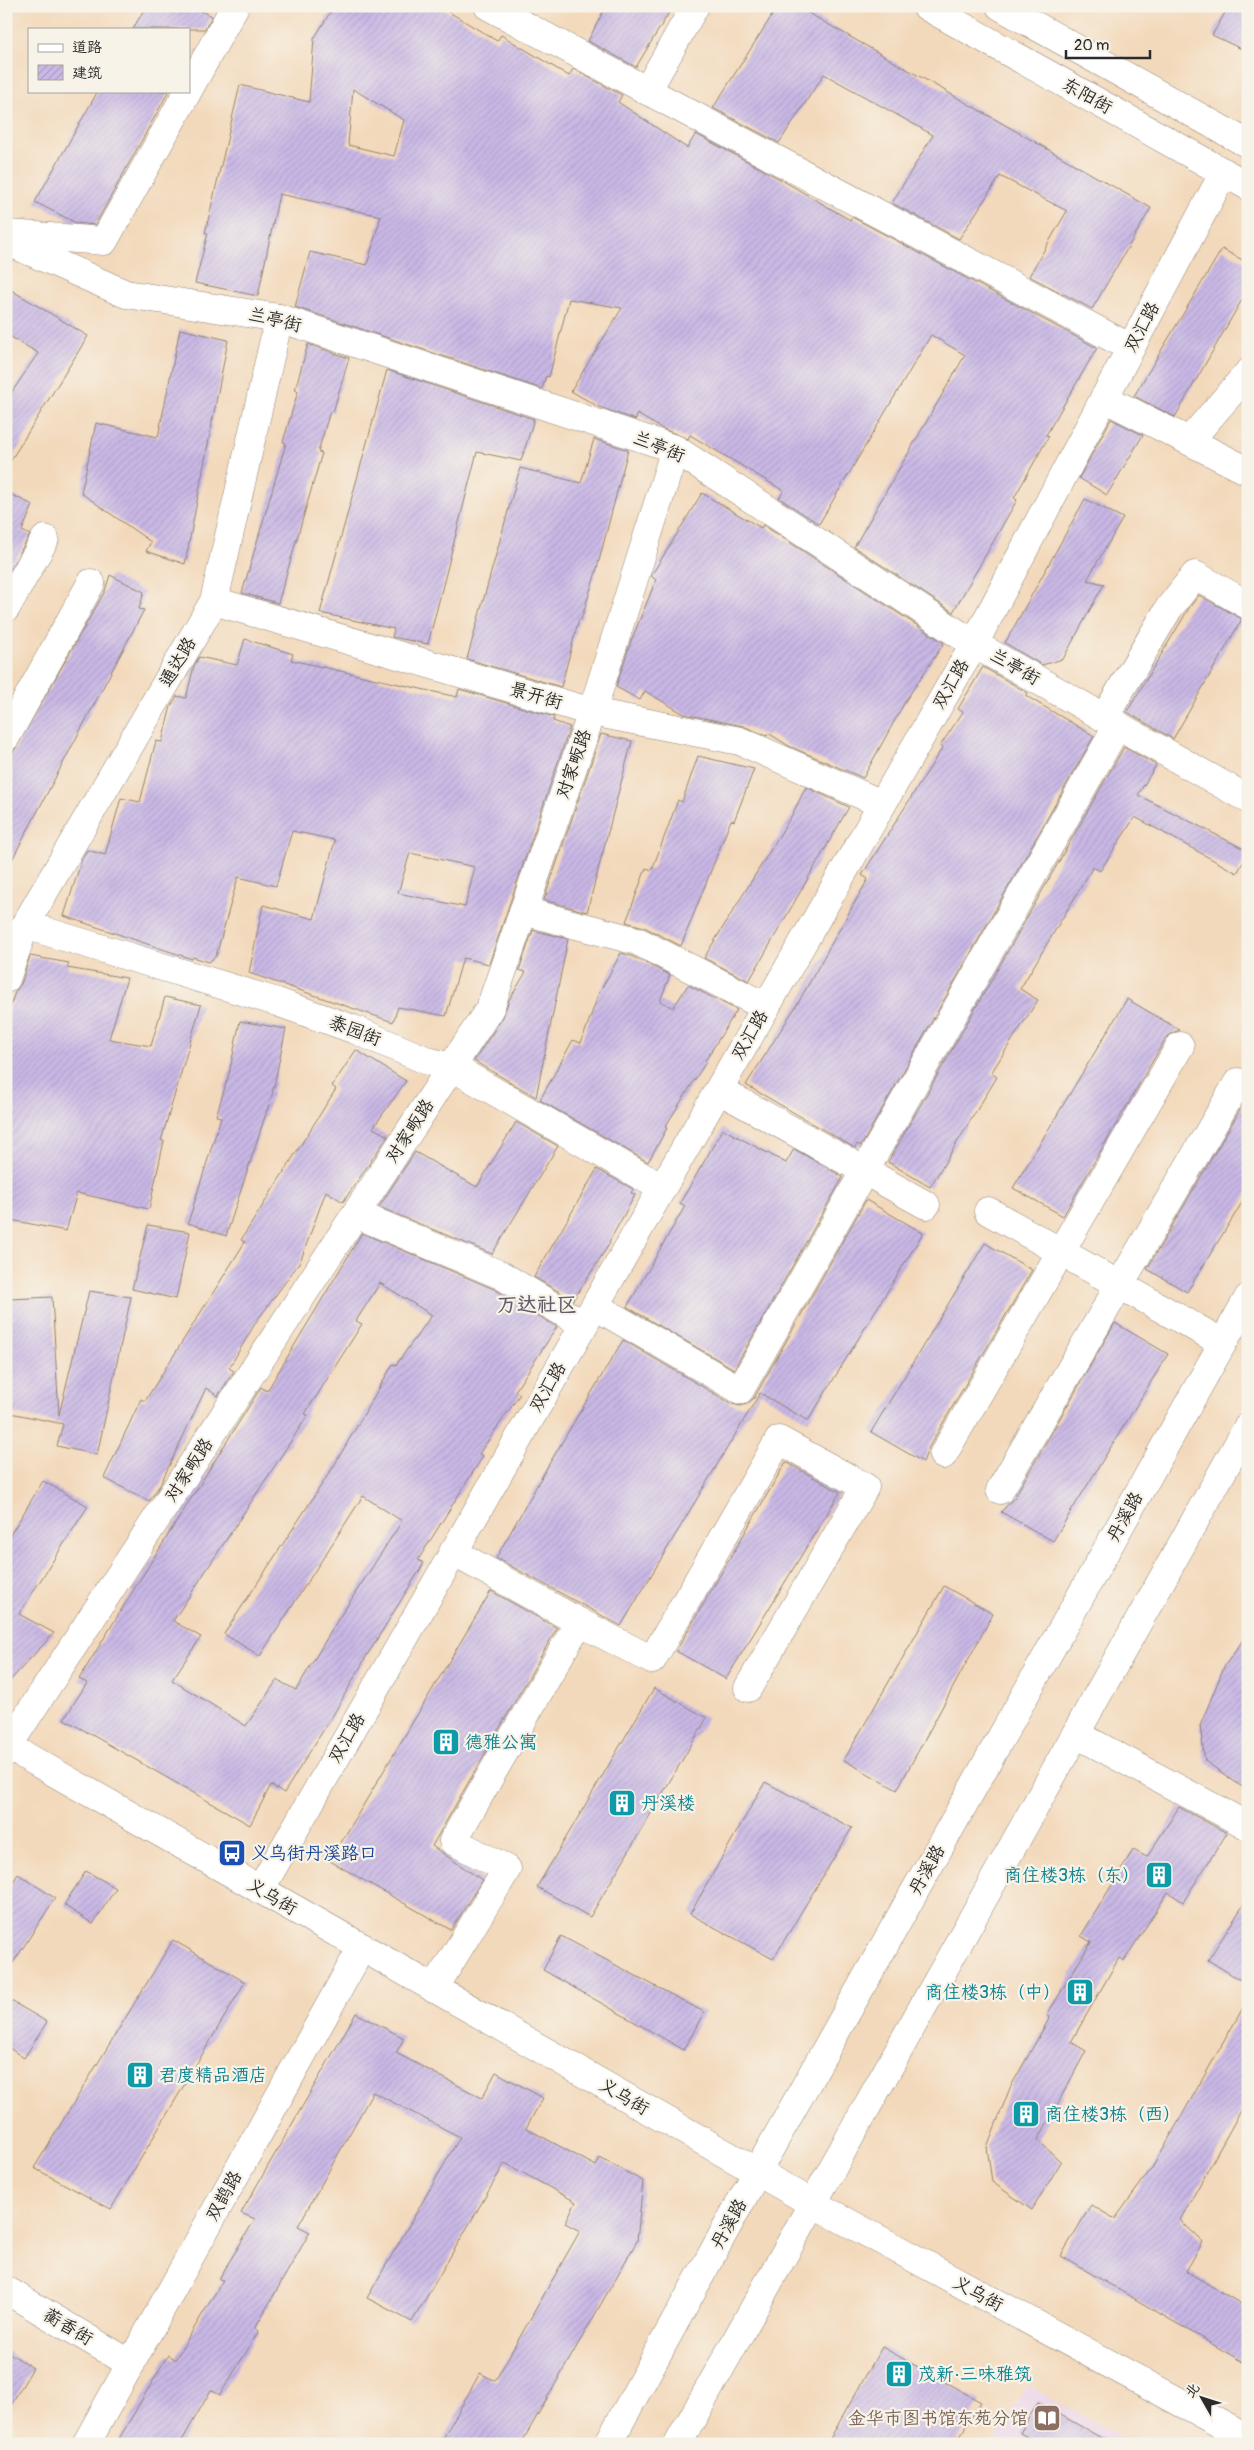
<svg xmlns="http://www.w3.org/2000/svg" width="1254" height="2450" font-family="Pangolin,'LXGW WenKai TC',sans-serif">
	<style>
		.built { fill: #ead1ed }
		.building { fill: url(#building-hatch); fill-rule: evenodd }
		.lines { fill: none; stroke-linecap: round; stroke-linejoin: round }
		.minor-casing { stroke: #8f8273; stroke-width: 29 }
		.major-casing { stroke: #8f8273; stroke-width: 29 }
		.minor { stroke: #fff; stroke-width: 28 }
		.major { stroke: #fff; stroke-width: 28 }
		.labels { text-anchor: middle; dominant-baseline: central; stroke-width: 4.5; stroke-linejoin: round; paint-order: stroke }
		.street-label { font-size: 18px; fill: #2b2b2b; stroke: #f7f3e8 }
		.culture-label { font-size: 18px; fill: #0d838f; stroke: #f7f3e8; text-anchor: start }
		.transit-label { font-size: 18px; fill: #164399; stroke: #f7f3e8; text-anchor: start }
		.education-label { font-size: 18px; fill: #785e54; stroke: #f7f3e8; text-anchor: end }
		.quarter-label { font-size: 20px; font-weight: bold; fill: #625c6c; stroke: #f7f3e8 }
	</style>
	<defs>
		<pattern id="building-hatch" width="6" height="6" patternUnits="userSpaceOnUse" patternTransform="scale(1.25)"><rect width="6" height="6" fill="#c9b8e6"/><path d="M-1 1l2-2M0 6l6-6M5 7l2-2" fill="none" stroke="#ad9ec5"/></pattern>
	</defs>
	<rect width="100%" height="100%" fill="#f7f3e8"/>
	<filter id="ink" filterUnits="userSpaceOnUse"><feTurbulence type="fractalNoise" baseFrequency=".02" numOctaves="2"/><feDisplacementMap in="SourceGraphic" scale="10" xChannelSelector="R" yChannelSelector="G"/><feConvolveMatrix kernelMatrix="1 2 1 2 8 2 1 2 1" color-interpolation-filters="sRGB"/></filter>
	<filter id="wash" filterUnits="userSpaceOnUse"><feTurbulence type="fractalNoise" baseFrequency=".0096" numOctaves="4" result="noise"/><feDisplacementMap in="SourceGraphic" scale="20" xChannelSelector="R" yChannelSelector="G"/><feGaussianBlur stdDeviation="1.12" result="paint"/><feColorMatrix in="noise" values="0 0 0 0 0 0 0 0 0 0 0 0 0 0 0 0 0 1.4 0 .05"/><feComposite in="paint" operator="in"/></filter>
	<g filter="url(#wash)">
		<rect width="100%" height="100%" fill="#f3d9bb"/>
		<!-- built -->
		<polygon class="built" points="1027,2385 1133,2444 994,2444"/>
		<g id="blocks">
			<!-- building -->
			<g class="building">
				<polygon points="146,6 192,6 212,16 205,29 133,29"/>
				<path d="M334,6H439L497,41L501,35L569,76L573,69L622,95L618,102L687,148L696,134L780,179L850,220L852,217L1097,348L1046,435L1049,436L1014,498L1017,500L953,612L854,547L965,355L931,335L819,524L779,498L784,491L690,435L688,439L661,428L637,414L636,420L599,407L571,391L622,308L569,299L549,377L546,376L542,389L295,307L310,252L367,265L381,216L279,194L258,296L195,283L208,233H205L240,85L309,102L314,39ZM353,89L404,120L394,156L348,145Z"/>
				<polygon points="606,6 673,6 636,67 588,41"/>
				<polygon points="778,6 796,6 1151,208 1092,309 1029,276 1067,211 1000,176 959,239 892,203 933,135 824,74 779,143 713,108"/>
				<polygon points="1229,6 1248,6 1248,52 1212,35"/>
				<polygon points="98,91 169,91 95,225 76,223 35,202"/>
				<polygon points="1222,249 1248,263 1248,289 1175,417 1134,396"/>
				<polygon points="6,287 88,336 6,468 6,401 38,353 6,334"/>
				<polygon points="180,329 228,340 185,564 146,551 151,542 81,493 96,423 158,437"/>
				<polygon points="308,344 349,358 333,412 330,411 318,452 322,453 278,603 242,593 286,443 283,442 298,391 295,390"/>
				<polygon points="387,370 534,419 521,461 477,452 428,644 392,637 394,629 320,613"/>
				<polygon points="1111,419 1143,435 1107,495 1079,478"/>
				<polygon points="594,439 628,450 596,572 581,620 579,619 561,687 467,659 520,468 581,483"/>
				<polygon points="6,492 33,505 22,531 30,535 6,576"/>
				<polygon points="702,493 761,528 763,525 944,643 906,700 863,778 789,746 768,733 767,736 743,726 684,714 645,691 640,700 616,687 631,641 656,580 651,576"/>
				<polygon points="1085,499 1123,518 1087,580 1104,584 1063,659 1042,665 1005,643"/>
				<polygon points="110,575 144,592 139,609 144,610 6,871 6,765 105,591"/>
				<polygon points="1199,595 1242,619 1173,739 1127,712 1189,608"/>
				<path d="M245,639L293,654L291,660L457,697L459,689L554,717L553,721L570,727L489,964L463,958L446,1016L398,1007L393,1022L249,973L263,905L314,919L335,840L292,831L276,886L238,877L216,956L209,962L193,957L192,959L64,916L82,859L87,850L105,855L121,798L140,802L156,741L162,742L171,706L177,696L186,698L194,666L199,657L237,665ZM410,853L475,867L465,907L398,893Z"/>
				<polygon points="983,667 1028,693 1026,696 1094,736 861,1146 857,1144 855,1148 746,1085 798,1003 868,879 862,875 943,747 940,746 963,712 958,709"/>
				<polygon points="601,734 632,741 587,912 544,900"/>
				<polygon points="1124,747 1156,765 1138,795 1248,851 1248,854 1237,873 1135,817 1100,871 1093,867 1020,989 1038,1000 991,1073 997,1077 930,1187 888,1162"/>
				<polygon points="698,756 754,769 734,821 731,820 681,946 644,927 626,922 646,868 652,870 678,800 682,802"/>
				<polygon points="806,787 849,807 749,981 704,958 792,815"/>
				<polygon points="533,930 568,939 536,1097 474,1061 503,1017 509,1000 526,972 519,970"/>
				<polygon points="621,953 631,956 670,975 660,1001 673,1008 688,985 737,1010 705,1061 706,1062 665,1127 667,1128 648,1162 540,1100 573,1040 581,1043 599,993"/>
				<polygon points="30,956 69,963 67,968 127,978 109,1039 151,1046 165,997 201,1005 161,1141 164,1141 149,1209 77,1193 66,1231 6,1219 6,1018 15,992 21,984"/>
				<polygon points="1127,999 1180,1030 1172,1033 1166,1038 1063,1216 1013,1188"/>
				<polygon points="240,1021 286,1029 272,1095 226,1236 188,1223 221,1117 216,1116 229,1074"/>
				<polygon points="356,1050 406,1081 373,1128 388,1136 343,1202 326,1191 300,1262 256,1322 229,1368 234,1371 218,1396 206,1388 160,1485 149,1501 104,1478 141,1399 145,1401 245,1242 241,1240 336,1089 332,1086"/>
				<polygon points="1248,1096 1248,1193 1187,1292 1147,1269"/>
				<polygon points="516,1122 558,1146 492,1254 379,1207 415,1152 477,1187"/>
				<polygon points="723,1129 786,1163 794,1149 843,1177 734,1369 627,1307 685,1206 680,1203"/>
				<polygon points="597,1169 633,1189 631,1193 635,1195 609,1242 610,1243 573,1300 534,1277"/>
				<polygon points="866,1200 923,1233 808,1421 760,1393 621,1626 496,1558 549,1464 623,1340 732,1404 740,1406 747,1404 754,1398"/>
				<polygon points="148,1225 190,1232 176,1299 132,1289"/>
				<path d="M362,1233L494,1289L557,1327L515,1391L520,1394L479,1454L483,1456L418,1560L424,1563L366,1657L336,1710L284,1793L271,1785L250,1825L64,1719L87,1683L79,1679L128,1599L261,1387L267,1391ZM380,1283L432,1315L396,1365L393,1364L332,1469L224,1634L260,1656L363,1496L402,1521L336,1623L296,1690L277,1680L246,1726L172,1680L201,1637L173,1621L308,1415L305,1414L362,1324L356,1321Z"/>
				<polygon points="985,1243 1032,1270 929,1447 923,1462 871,1432"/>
				<polygon points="89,1291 131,1297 97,1455 57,1446 63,1424 6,1412 6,1349 10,1299 52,1297 59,1415"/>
				<polygon points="1115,1323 1168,1354 1053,1541 1001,1512 1014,1498"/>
				<polygon points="786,1462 840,1492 726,1679 676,1651"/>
				<polygon points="43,1481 88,1506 19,1614 54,1633 6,1685 6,1542"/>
				<polygon points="944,1586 993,1614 897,1790 844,1760"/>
				<polygon points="491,1591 557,1628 432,1846 482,1880 451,1930 330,1861"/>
				<polygon points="1248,1633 1248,1791 1205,1761 1200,1726 1224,1667"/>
				<polygon points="654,1688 707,1718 590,1917 537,1887"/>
				<polygon points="765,1782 852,1828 773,1959 690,1914"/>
				<polygon points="1179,1807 1227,1833 1183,1902 1168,1892 1124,1961 1119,1958 1071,2042 1086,2051 1038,2140 1061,2162 1032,2210 992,2182 987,2147 1010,2088 1050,2017 1047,2015 1091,1942 1081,1936 1133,1850 1147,1857"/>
				<polygon points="86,1871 116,1888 93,1924 64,1905"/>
				<polygon points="18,1874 55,1898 6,1974 6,1894"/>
				<polygon points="1248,1898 1248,1985 1208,1960"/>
				<polygon points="561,1936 704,2012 684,2050 543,1970"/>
				<polygon points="173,1940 245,1982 111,2209 34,2168"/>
				<polygon points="6,1998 47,2022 24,2058 6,2046"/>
				<polygon points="1248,1999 1248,2098 1180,2220 1203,2242 1186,2271 1248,2308 1248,2365 1061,2256 1091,2205 1115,2219 1152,2168"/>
				<polygon points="356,2013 404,2038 396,2053 482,2098 496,2072 543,2098 526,2128 596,2166 600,2158 643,2181 637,2241 521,2444 440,2444 480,2373 495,2381 580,2231 565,2223 576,2202 505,2163 412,2322 367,2298 460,2137 373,2092 298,2226 310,2232 255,2328 259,2331 220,2395 211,2390 180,2444 116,2444 168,2355 175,2360 223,2280 219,2279 255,2219 241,2213"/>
				<polygon points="882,2347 981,2402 955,2444 827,2444"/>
				<polygon points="6,2351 33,2368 6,2413"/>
				<polygon points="1038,2402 1112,2444 1040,2444 1020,2433"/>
			</g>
		</g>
	</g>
	<g filter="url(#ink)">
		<use href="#blocks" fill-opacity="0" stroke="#8f8273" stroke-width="1"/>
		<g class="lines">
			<!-- minor casing -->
			<g class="minor-casing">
				<g id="minor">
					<polyline points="488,6 1131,348"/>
					<polyline points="189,89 235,6"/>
					<polyline points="647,91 695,6"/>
					<polyline points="8,234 104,241 188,91"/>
					<polyline points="6,241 126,294 279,318 675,449 974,644 1248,799"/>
					<polyline points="1104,398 1248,471"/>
					<polyline points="1189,441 1248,373"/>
					<polyline points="214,601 592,712 740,741 882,804"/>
					<polyline points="6,608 45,539"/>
					<polyline points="1104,718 1169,608 1195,575 1248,605"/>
					<polyline points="6,737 91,583"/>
					<polyline points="523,911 637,941 766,1007"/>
					<polyline points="25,925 277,1002 353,1029 428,1061 452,1067 662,1188"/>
					<polyline points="6,979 25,925 214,601 279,318"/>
					<polyline points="719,1090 926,1205"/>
					<polyline points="988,1211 1223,1343"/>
					<polyline points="356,1214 501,1275 584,1325"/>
					<polyline points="595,1306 740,1390 1118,725"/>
					<polyline points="943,1455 1180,1046"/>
					<polyline points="1000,1490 1238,1082"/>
					<polyline points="579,1622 652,1660 779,1440 865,1487 748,1688"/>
					<polyline points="1076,1734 1248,1826"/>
					<polyline points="6,1745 812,2203 1248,2439"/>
					<polyline points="8,1746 490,1008 592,712 675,449"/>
					<polyline points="260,1890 974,644 1224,172"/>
					<polyline points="434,1989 507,1869 453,1841 579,1622 453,1552"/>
					<polyline points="6,2290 131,2364"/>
					<polyline points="86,2444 362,1947"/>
				</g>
			</g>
			<!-- major casing -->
			<g class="major-casing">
				<g id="major">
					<polyline points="926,6 1248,186"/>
					<polyline points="1000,6 1248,144"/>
					<polyline points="608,2444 757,2172 1248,1298"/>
					<polyline points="678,2444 1248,1426"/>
				</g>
			</g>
			<!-- minor -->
			<use href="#minor" class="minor"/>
			<!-- major -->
			<use href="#major" class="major"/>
		</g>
	</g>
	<!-- icons -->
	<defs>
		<g id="building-square" transform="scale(1.4375)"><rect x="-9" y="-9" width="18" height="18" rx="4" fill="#0f9aa8" stroke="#f7f3e8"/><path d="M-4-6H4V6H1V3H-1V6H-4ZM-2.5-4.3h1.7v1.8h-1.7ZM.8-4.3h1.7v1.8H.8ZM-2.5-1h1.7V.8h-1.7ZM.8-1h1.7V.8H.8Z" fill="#fff"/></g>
		<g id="bus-square" transform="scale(1.4375)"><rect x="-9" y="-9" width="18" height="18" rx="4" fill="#1a4fb4" stroke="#f7f3e8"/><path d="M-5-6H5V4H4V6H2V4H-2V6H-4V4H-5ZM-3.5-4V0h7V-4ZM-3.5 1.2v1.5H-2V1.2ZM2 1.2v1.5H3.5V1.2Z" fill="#fff"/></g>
		<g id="library-square" transform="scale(1.4375)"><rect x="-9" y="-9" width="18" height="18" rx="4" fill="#8d6e63" stroke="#f7f3e8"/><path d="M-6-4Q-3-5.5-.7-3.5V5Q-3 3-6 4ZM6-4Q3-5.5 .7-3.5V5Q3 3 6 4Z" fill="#fff"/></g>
	</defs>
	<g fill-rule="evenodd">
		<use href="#building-square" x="446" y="1742"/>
		<use href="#building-square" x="622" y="1803"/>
		<use href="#bus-square" x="232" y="1853"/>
		<use href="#building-square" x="1159" y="1875"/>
		<use href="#building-square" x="1080" y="1992"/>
		<use href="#building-square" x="140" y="2075"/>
		<use href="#building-square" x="1026" y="2114"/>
		<use href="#building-square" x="899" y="2374"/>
		<use href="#library-square" x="1047" y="2418"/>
	</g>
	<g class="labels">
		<!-- street labels -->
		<g class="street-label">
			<text transform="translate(1087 96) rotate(29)">东阳街</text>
			<text transform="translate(275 320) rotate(13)">兰亭街</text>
			<text transform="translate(1142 327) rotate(-62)">双汇路</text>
			<text transform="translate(659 447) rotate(22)">兰亭街</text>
			<text transform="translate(178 662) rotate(-60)">通达路</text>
			<text transform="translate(1015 667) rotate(30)">兰亭街</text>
			<text transform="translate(951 684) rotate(-60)">双汇路</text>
			<text transform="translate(536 696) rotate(16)">景开街</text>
			<text transform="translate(574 764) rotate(-71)">对家畈路</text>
			<text transform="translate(355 1031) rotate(21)">泰园街</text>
			<text transform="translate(750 1035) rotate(-60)">双汇路</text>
			<text transform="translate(410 1131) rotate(-57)">对家畈路</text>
			<text transform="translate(548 1387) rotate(-60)">双汇路</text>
			<text transform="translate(189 1470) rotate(-57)">对家畈路</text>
			<text transform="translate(1125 1517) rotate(-61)">丹溪路</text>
			<text transform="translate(347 1738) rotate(-60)">双汇路</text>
			<text transform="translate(927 1870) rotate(-61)">丹溪路</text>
			<text transform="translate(272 1897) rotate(30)">义乌街</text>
			<text transform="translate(624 2097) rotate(30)">义乌街</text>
			<text transform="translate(224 2196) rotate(-61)">双鹊路</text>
			<text transform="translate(729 2224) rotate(-61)">丹溪路</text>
			<text transform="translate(978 2294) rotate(28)">义乌街</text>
			<text transform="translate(68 2327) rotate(31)">蘅香街</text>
		</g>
		<!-- culture labels -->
		<g class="culture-label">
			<text x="465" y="1742">德雅公寓</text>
			<text x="641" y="1803">丹溪楼</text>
			<text x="1140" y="1875" text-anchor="end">商住楼3栋（东）</text>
			<text x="1061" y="1992" text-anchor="end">商住楼3栋（中）</text>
			<text x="159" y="2075">君度精品酒店</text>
			<text x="1045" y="2114">商住楼3栋（西）</text>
			<text x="918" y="2374">茂新·三味雅筑</text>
		</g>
		<!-- transit labels -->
		<g class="transit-label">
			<text x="251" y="1853">义乌街丹溪路口</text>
		</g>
		<!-- education labels -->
		<g class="education-label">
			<text x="1028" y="2418">金华市图书馆东苑分馆</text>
		</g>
		<!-- quarter labels -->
		<g class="quarter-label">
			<text x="537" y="1304">万达社区</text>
		</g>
	</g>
	<!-- margin -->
	<rect width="1254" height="2450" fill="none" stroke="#f7f3e8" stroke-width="25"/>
	<!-- legend -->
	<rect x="28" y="28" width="162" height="65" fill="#f7f3e8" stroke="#a5a39c"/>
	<rect x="38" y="44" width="25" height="8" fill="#ffffff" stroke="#a5a39c"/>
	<text x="72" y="52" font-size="15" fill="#2b2b2b">道路</text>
	<rect x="38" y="65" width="25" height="15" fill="url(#building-hatch)" stroke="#a5a39c"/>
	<text x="72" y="78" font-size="15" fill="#2b2b2b">建筑</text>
	<!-- north arrow -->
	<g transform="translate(1202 2398) rotate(309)" stroke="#f7f3e8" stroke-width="4" paint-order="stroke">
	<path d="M0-4L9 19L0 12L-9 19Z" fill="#2b2b2b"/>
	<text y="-8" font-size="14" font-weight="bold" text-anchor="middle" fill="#2b2b2b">北</text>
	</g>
	<!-- scale -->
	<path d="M1066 50v8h84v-8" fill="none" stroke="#2b2b2b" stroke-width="2.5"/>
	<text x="1074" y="50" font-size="15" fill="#2b2b2b" stroke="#f7f3e8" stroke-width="4" paint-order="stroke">20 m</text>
</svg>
